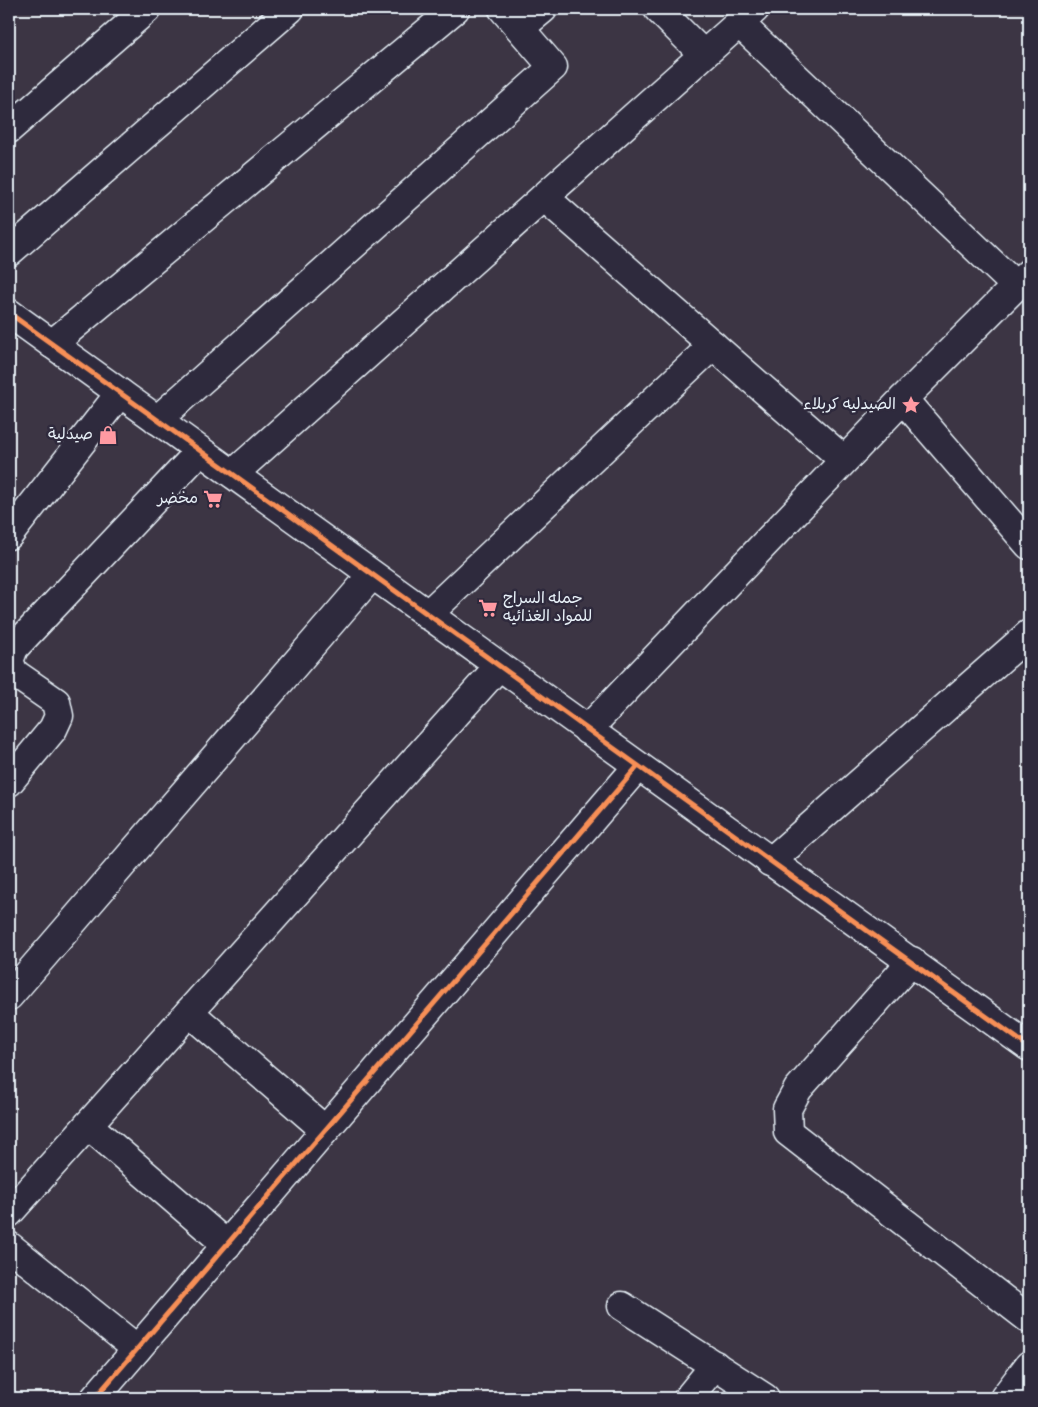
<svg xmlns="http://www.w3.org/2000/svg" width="1038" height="1407" font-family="Dekko,'Playpen Sans Arabic',sans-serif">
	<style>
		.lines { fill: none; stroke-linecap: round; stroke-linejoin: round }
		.minor-casing { stroke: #e8f1f8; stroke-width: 31 }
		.minor { stroke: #2f2a3d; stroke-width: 28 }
		.cycleway-casing { stroke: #2f2a3d; stroke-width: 8 }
		.cycleway { stroke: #f78f57; stroke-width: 5 }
		.labels { text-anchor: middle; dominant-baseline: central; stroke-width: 5; stroke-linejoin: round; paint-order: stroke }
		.poi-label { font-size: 16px; fill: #e8f1f8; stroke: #2f2a3d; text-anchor: end }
	</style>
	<rect width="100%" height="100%" fill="#3c3544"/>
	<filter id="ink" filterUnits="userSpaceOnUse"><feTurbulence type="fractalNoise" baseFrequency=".02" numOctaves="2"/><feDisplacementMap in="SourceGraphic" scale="10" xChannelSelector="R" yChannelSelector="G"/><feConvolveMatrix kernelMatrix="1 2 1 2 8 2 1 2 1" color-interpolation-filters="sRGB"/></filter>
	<g filter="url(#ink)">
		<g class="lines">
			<!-- minor casing -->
			<g class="minor-casing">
				<g id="minor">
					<polyline points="658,9 703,54"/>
					<polyline points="739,23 1015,285"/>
					<polyline points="520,28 543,9"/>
					<polyline points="9,129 147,9"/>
					<polyline points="544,197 844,460"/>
					<polyline points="9,252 290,9"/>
					<polyline points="9,313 1029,1047"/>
					<polyline points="52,344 455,9"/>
					<polyline points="903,399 1029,545"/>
					<polyline points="157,420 553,67 503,9"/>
					<polyline points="233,474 755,9"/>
					<polyline points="9,535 120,393"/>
					<polyline points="427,615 713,345"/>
					<polyline points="587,730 903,399 1029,273"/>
					<polyline points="9,782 53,729 59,716 56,702 14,673 9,661 14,648 200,451"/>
					<polyline points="770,862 1029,634"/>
					<polyline points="912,961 798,1089 787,1109 788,1132 1029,1319"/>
					<polyline points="9,996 372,575"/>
					<polyline points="189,1012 325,1130"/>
					<polyline points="88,1125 227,1245"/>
					<polyline points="9,1213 499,666"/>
					<polyline points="9,1246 137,1349"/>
					<polyline points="622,1306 765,1398"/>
					<polyline points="95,1398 638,766"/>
					<polyline points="688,1398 715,1365"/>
					<polyline points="1004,1398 1029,1365"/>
				</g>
			</g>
			<!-- minor -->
			<use href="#minor" class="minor"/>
			<!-- cycleway casing -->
			<g class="cycleway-casing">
				<g id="cycleway">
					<polyline points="9,313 1029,1047"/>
					<polyline points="95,1398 638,766"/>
				</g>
			</g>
			<!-- cycleway -->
			<use href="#cycleway" class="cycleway"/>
		</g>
	</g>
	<!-- icons -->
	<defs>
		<g id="sight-bare" transform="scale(1.5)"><path d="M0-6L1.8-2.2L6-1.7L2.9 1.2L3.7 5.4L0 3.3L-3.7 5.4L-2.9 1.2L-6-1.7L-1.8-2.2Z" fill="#ff9aa2" stroke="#2f2a3d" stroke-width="2.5" paint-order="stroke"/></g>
		<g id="shop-bare" transform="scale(1.5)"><path d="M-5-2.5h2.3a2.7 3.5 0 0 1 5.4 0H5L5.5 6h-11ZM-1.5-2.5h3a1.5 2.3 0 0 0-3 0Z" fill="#ff9aa2" stroke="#2f2a3d" stroke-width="2.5" paint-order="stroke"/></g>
		<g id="supermarket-bare" transform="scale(1.5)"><path d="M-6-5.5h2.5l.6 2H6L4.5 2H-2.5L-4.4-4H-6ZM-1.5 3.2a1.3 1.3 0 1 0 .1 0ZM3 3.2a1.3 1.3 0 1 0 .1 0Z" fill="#ff9aa2" stroke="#2f2a3d" stroke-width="2.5" paint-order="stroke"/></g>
	</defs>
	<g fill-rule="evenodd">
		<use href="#sight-bare" x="911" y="405"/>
		<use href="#shop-bare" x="108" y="435"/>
		<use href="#supermarket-bare" x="213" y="499"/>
		<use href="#supermarket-bare" x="488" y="608"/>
	</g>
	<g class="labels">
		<!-- poi labels -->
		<g class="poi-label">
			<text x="896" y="405">الصيدليه كربلاء</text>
			<text x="93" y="435">صيدلية</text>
			<text x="198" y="499">مخضر</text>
			<text x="503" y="599" text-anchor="start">جمله السراج<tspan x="503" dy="18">للمواد الغذائيه</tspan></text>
		</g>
	</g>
	<!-- margin -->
	<rect width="1038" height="1407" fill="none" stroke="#2f2a3d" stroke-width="30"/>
	<rect x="15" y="15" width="1008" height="1377" fill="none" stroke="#e8f1f8" stroke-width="2" filter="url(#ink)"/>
</svg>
